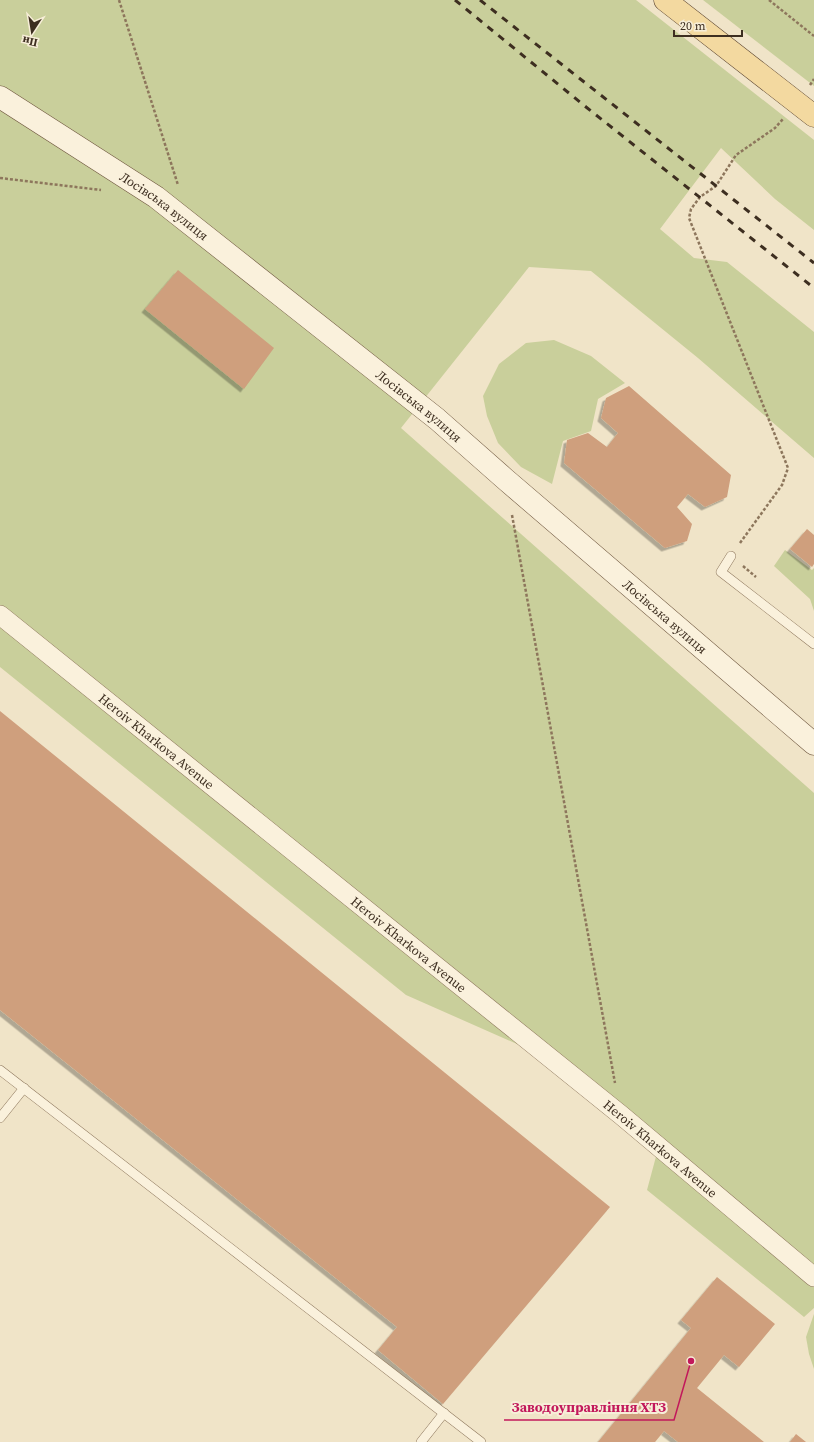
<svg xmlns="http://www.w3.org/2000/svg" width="814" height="1442" font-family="'Source Serif 4',serif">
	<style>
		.green { fill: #c9cf9b }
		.building { fill: #cf9f7d; filter: url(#shadow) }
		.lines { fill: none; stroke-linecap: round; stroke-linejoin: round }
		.service-casing { stroke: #8d765c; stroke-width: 10 }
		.minor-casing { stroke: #8d765c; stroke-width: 20 }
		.secondary-casing { stroke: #6f573f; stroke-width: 23 }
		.primary-casing { stroke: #5b4430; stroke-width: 23 }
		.path { stroke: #8d765c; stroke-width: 2.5; stroke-dasharray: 3 2; stroke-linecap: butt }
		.service { stroke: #faf1dc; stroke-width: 9 }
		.minor { stroke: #faf1dc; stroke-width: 19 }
		.secondary { stroke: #faf1dc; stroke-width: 22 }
		.primary { stroke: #f3d9a0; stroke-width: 22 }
		.rail { stroke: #3d2e20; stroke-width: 3; stroke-dasharray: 7 7; stroke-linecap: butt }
		.labels { text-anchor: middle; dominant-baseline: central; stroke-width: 4; stroke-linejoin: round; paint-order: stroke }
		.street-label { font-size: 13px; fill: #3d2e20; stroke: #f7eed8 }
		.leader { fill: none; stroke: #c2185b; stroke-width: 1.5 }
		.callout-dot { fill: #c2185b; stroke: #f7eed8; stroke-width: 1.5 }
		.callout-label { font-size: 14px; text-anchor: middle; font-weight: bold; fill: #c2185b; stroke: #f7eed8; stroke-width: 4; stroke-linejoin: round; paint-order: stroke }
	</style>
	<defs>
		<filter id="shadow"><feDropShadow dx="-3.5" dy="3.5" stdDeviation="0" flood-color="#0004"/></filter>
	</defs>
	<rect width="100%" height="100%" fill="#f0e4c8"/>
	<!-- green -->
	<g class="green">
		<polygon points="0,0 636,0 814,140 814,230 775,199 721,148 660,229 694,258 727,262 814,332 814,458 698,358 591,271 529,267 401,428 814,793 814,1308 804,1317 647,1190 661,1138 587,1075 406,995 0,667"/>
		<polygon points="703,0 814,0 814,86"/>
		<polygon points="554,340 591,356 625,383 598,399 591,431 563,441 552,484 521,467 498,443 487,416 483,396 499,364 526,343"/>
		<polygon points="785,550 812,570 814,568 814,611 810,599 774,566"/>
		<polygon points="814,1314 814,1369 809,1354 806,1337"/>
	</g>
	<!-- building -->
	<g class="building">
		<polygon points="178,270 274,348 244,389 145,309"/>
		<polygon points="629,386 731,475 727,497 705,507 688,494 677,507 692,524 687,541 665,548 564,463 567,440 588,433 607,447 618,433 601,418 606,398"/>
		<polygon points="807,529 814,535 814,564 812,567 790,549"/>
		<polygon points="0,711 610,1207 443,1404 378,1350 397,1327 0,1010"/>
		<polygon points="717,1277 775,1324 739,1367 724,1355 697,1388 764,1442 678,1442 664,1431 655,1442 598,1442 691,1328 681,1320"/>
		<polygon points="796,1434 806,1442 790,1442"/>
	</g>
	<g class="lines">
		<!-- service casing -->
		<g class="service-casing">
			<g id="service">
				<polyline points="731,556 721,572 814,644"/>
				<polyline points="0,1070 481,1442"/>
				<polyline points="0,1118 24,1088"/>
				<polyline points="421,1442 444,1413"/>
			</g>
		</g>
		<!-- minor casing -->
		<g class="minor-casing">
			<g id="minor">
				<path id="s1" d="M0,615L621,1115L814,1277"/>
			</g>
		</g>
		<!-- secondary casing -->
		<g class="secondary-casing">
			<g id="secondary">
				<path id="s2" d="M0,97L156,197L437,419L505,479L814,744"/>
			</g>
		</g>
		<!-- primary casing -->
		<g class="primary-casing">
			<polyline id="primary" points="665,0 814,116"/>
		</g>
		<!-- path -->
		<g class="path">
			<polyline points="119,0 178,185"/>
			<polyline points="769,0 814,36"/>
			<polyline points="810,85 814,79"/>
			<polyline points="0,178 101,190"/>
			<polyline points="512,515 615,1083"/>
			<polyline points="740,543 782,485 788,468 689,218 691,209 700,197 716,186 736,155 775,128 783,119"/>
			<polyline points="743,566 756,577"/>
		</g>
		<!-- service -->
		<use href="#service" class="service"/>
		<!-- minor -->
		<use href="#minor" class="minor"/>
		<!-- secondary -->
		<use href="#secondary" class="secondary"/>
		<!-- primary -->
		<use href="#primary" class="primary"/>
		<!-- rail -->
		<g class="rail">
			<polyline points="455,0 586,107 814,288"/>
			<polyline points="480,0 814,263"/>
		</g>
	</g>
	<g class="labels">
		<!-- street labels -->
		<g class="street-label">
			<text stroke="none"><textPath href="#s2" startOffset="197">Лосівська вулиця</textPath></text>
			<text stroke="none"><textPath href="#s2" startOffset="521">Лосівська вулиця</textPath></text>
			<text stroke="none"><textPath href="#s2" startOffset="845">Лосівська вулиця</textPath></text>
			<text stroke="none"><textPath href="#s1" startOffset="201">Heroiv Kharkova Avenue</textPath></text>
			<text stroke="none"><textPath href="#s1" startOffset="525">Heroiv Kharkova Avenue</textPath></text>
			<text stroke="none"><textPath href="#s1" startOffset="849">Heroiv Kharkova Avenue</textPath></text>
		</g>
	</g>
	<!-- callouts -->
	<path class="leader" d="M691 1361L674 1420H504"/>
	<circle class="callout-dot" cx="691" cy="1361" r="4"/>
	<g class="callout-label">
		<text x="589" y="1412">Заводоуправління ХТЗ</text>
	</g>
	<!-- north arrow -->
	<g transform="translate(32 32) rotate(192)" stroke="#f7eed8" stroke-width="3" paint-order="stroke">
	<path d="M0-3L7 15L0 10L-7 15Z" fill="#3d2e20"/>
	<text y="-6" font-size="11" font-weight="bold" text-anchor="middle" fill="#3d2e20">Пн</text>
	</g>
	<!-- scale -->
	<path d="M674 30v6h68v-6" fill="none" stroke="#3d2e20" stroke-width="2"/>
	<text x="680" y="30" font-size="12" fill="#3d2e20" stroke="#f7eed8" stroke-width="3" paint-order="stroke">20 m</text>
</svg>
